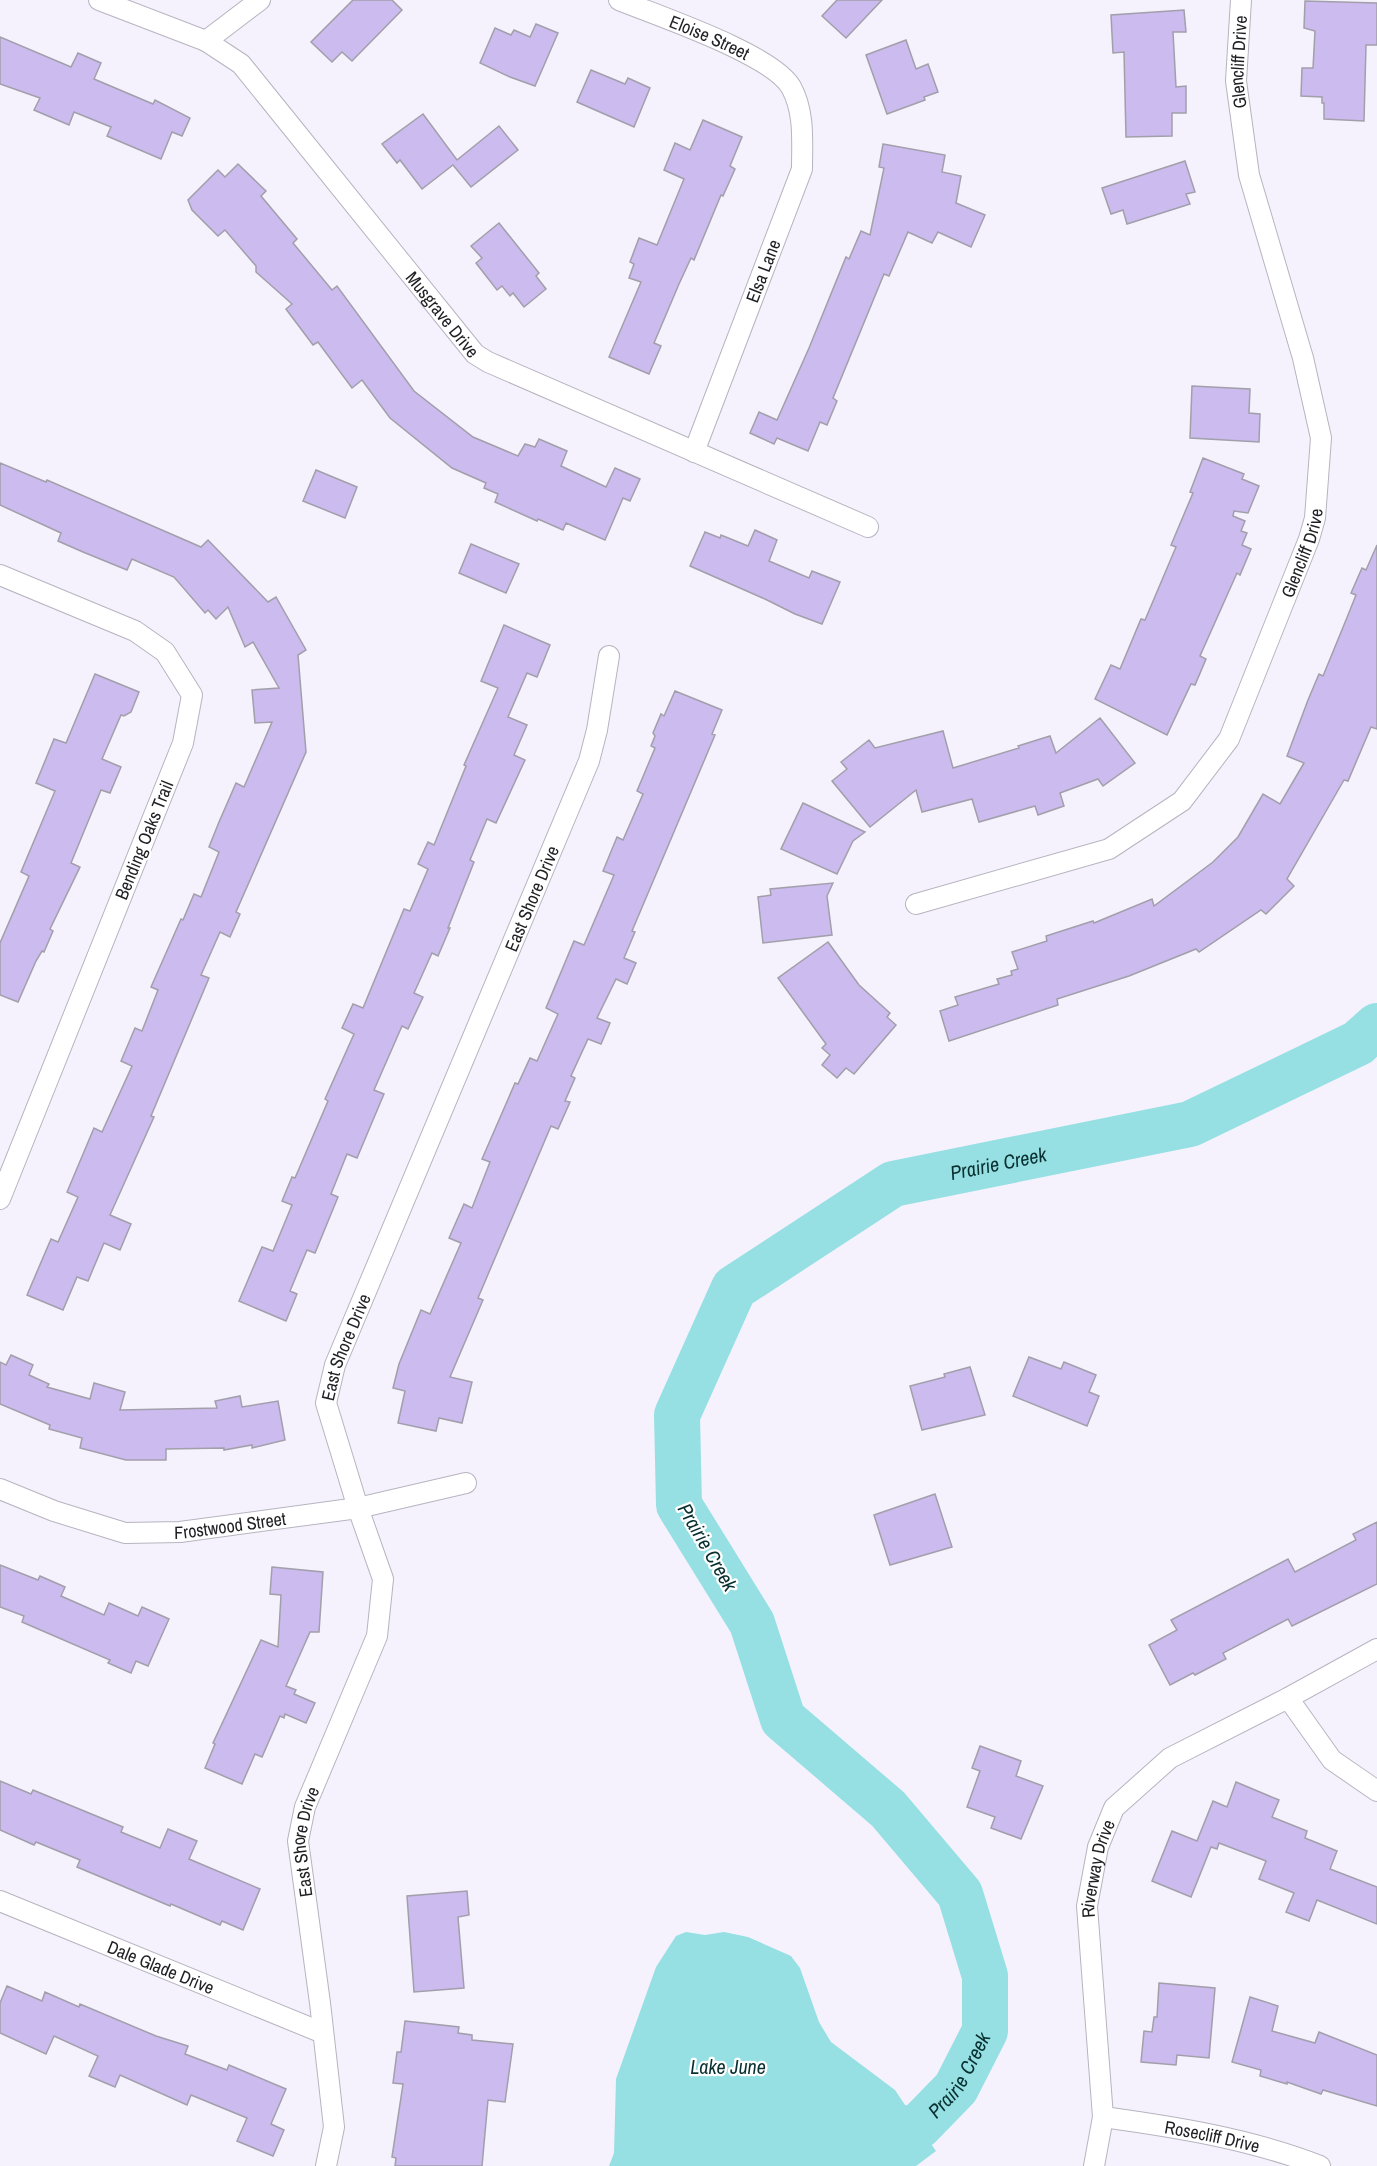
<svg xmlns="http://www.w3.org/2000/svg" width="1377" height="2166" font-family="'Archivo Narrow',sans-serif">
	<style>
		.water { fill: #96e0e3 }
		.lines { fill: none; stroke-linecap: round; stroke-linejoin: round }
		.river { stroke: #96e0e3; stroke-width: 46 }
		.building { fill: #cbbbef; stroke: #a29faa; stroke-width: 1.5 }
		.street-casing { stroke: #b7b4c0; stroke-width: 22 }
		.street { stroke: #fff; stroke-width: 20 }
		.labels { text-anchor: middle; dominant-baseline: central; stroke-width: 4.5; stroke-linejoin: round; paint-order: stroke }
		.street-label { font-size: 18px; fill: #201f23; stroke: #fff }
		.water-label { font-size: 20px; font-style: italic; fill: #093031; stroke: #fff }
	</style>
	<rect width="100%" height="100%" fill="#f5f2fe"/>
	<!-- water -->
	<polygon class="water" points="686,1932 705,1935 724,1932 748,1937 791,1956 800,1968 819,2022 831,2042 895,2090 936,2151 916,2166 609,2166 614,2153 616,2079 656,1967 676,1936"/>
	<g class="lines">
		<!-- river -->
		<path class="river" id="s1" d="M743,2166L919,2126L956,2088L985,2031V1976L960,1894L888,1809L783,1719L752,1623L679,1505L677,1415L734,1288L893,1184L1190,1124L1358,1043L1377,1026"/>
	</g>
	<!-- building -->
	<g class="building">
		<polygon points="353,0 392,0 402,10 352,61 342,52 332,62 311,42"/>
		<polygon points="837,0 882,0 846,38 822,16"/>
		<polygon points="1305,1 1377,3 1377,45 1366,45 1364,121 1324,119 1324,103 1322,103 1322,97 1301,96 1302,68 1313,68 1315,31 1304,28"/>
		<polygon points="1184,10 1186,32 1173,32 1176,87 1186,86 1186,113 1172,113 1172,136 1126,137 1124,52 1113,53 1111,15"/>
		<polygon points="536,24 558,33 535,86 510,77 480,63 495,28 511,35 514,30 530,37"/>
		<polygon points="0,37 71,67 78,53 101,63 94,79 153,104 155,100 190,118 182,136 172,132 161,159 107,136 111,127 74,112 69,125 34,110 40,98 0,84"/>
		<polygon points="906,40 916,69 928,64 938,92 924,97 925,100 887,114 866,55"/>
		<polygon points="591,70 625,84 628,78 650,88 634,127 577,102"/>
		<polygon points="423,114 457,160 499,126 518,150 471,187 453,165 422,189 400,160 397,163 382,144"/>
		<polygon points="703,120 742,137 730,166 735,169 723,196 721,195 694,260 691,258 679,284 654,343 661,346 649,374 609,357 641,282 629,278 634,264 630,262 639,238 657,245 684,179 664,170 675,143 690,150"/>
		<polygon points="883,144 945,155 942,172 961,176 956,203 985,215 971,247 938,232 932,243 908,232 889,276 884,274 833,398 837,401 827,425 820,422 808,451 777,438 774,444 750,433 759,412 777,420 809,348 846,257 849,259 861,231 870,235 884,168 879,167"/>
		<polygon points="1185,161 1195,192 1186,194 1190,204 1127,224 1123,210 1111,214 1102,188"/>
		<polygon points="238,164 266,191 261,196 297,239 293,243 332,290 337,286 414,391 473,437 518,456 525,444 535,447 539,439 567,451 561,466 606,487 615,468 640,479 630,501 623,498 605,540 566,523 563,530 538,519 537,521 495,502 498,494 484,488 486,483 452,468 390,418 362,380 352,388 318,342 313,345 286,309 292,304 256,272 256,266 225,230 218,236 192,210 188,200 218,170 225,177"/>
		<polygon points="499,223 539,273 536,276 546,289 524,307 513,293 510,296 502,286 497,290 476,263 482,258 471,246"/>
		<polygon points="1192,386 1250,389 1249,413 1260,414 1259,442 1190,438"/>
		<polygon points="1203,458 1244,474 1242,479 1259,486 1248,513 1234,511 1233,516 1245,521 1241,531 1247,533 1242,545 1251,549 1240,575 1237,573 1200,656 1206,659 1195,685 1191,684 1167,735 1095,699 1111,665 1120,669 1141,619 1145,620 1176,547 1171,545 1193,493 1190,492"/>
		<polygon points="0,463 46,482 47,480 201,547 208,540 268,602 276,597 306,650 298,655 306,752 236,912 240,914 230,937 220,932 201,975 209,978 151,1116 154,1117 110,1215 131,1224 120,1250 104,1243 88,1281 77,1277 63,1310 27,1295 51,1239 58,1242 78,1197 67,1192 94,1128 102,1132 132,1066 121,1061 135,1028 142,1031 158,990 151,987 181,919 183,920 194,894 201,897 219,852 209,847 219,822 236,783 244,787 272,722 255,723 252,690 279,688 253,642 245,647 228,607 216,619 208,610 205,613 174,577 132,559 127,570 83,552 58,541 61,533 0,505"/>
		<polygon points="316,470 357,487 345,518 303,501"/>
		<polygon points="755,530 777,540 769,561 809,578 812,571 840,582 822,624 795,614 767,600 690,566 705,532 720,538 721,535 748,546"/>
		<polygon points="471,544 519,564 506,593 459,573"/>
		<polygon points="1377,545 1377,729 1371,727 1348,781 1344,780 1287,879 1294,886 1266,914 1261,910 1199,952 1196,949 1129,976 1057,999 1058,1005 949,1041 940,1011 958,1005 955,997 999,984 997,979 1012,975 1011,971 1018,969 1012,952 1047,941 1046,936 1093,921 1094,923 1152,899 1154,906 1213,862 1238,837 1263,794 1280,804 1304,763 1287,756 1308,700 1319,674 1323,676 1346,620 1356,595 1351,593 1362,568 1366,570"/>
		<polygon points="504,625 550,645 537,677 527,673 508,717 527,725 514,755 525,760 496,823 487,819 470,860 474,862 448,928 450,928 438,956 432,953 414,993 423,997 408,1029 402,1026 374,1090 384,1094 357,1158 347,1154 331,1194 338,1197 315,1253 307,1250 290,1291 297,1294 286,1321 239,1301 262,1247 273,1251 292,1205 282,1201 292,1177 295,1178 328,1101 325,1099 354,1034 342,1028 353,1004 363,1008 404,909 410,911 428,869 418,864 428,842 434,845 466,766 464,765 498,688 481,681"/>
		<polygon points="95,674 139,692 131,712 124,716 121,715 102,759 121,767 110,793 101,790 71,863 80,867 50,929 53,931 44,952 42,951 36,961 18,1002 0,995 0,943 29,876 21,872 55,791 36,783 54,739 66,743"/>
		<polygon points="675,691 722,710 712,734 715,735 632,931 635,932 624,958 636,963 627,984 616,979 597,1018 610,1023 601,1044 588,1039 571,1076 575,1078 565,1101 570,1102 558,1129 551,1126 478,1298 483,1300 450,1377 472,1382 462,1423 439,1418 436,1431 398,1423 405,1391 393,1388 399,1364 421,1310 430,1314 461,1243 449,1238 464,1204 472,1208 490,1162 482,1159 515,1083 518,1084 530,1058 537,1061 558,1014 546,1008 574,941 584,945 614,875 603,871 617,837 623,840 643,794 637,791 655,748 651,746 655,736 653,733 661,714 664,716"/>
		<polygon points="1100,718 1135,763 1103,786 1098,779 1060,793 1064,806 1038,815 1035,806 979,822 972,799 922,812 916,790 870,827 832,781 847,769 841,762 869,740 875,748 943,731 953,768 1019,748 1018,746 1050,736 1056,753"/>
		<polygon points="803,803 865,832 853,841 837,874 781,849"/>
		<polygon points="833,883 827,896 832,935 763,943 758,897 771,895 770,889"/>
		<polygon points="828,942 859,985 890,1013 887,1017 896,1025 854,1074 846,1068 837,1078 822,1065 830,1055 822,1048 826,1044 778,978"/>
		<polygon points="11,1355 33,1365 29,1375 49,1384 47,1387 90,1399 94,1383 125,1392 120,1410 217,1408 215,1401 240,1396 242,1407 278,1401 285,1440 252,1448 252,1445 224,1450 224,1448 166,1449 166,1460 126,1460 80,1448 82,1438 49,1429 50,1425 0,1404 0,1362 6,1365"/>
		<polygon points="1029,1357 1061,1369 1064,1362 1096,1375 1089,1392 1099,1396 1087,1426 1013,1396"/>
		<polygon points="970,1367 985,1415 922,1430 910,1386 945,1377 944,1374"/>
		<polygon points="935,1494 952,1547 890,1565 874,1515"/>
		<polygon points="1377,1522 1377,1584 1292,1626 1288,1619 1223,1653 1226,1659 1195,1675 1193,1673 1170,1685 1149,1645 1177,1630 1171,1620 1288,1559 1295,1572 1356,1540 1353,1534"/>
		<polygon points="0,1565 38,1580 40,1576 65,1587 61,1596 104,1615 109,1603 138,1616 142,1607 169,1619 148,1666 136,1661 131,1673 108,1663 110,1660 22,1622 24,1616 0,1607"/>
		<polygon points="272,1567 323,1572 319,1632 310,1632 286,1686 296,1690 294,1694 315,1703 306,1723 285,1714 284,1718 280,1716 262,1757 255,1754 242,1784 205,1768 215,1744 213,1743 261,1640 278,1647 281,1595 270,1594"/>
		<polygon points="980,1746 1021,1761 1016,1776 1043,1786 1021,1839 991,1828 995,1817 967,1807 980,1771 972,1768"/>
		<polygon points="0,1781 31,1794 33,1790 123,1827 121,1832 160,1848 168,1829 197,1841 189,1859 260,1889 243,1930 222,1921 220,1925 171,1904 170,1906 77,1867 80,1860 36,1842 34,1845 0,1830"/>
		<polygon points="1236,1782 1279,1800 1272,1817 1307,1831 1305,1838 1337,1851 1330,1869 1377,1887 1377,1924 1317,1900 1309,1921 1286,1912 1294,1893 1259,1879 1266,1861 1219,1843 1217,1849 1211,1847 1191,1897 1152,1881 1172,1831 1197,1841 1213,1801 1227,1807"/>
		<polygon points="467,1891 469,1915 458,1917 464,1988 414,1992 407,1896"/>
		<polygon points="1159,1983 1215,1988 1209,2058 1177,2055 1176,2065 1141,2062 1144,2031 1152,2032 1154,2017 1157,2017"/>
		<polygon points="7,1986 42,2001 45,1992 79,2007 80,2004 156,2036 188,2046 185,2054 227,2070 229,2065 286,2089 271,2124 284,2130 273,2156 237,2141 247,2118 191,2095 187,2105 120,2075 115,2087 89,2076 98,2056 54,2036 46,2054 0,2033 0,2003"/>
		<polygon points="1250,1997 1278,2006 1272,2031 1315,2043 1319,2032 1377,2055 1377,2106 1323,2090 1321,2094 1287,2082 1287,2084 1260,2076 1261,2070 1232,2062"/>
		<polygon points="405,2021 459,2027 458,2033 472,2035 472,2040 513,2044 505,2102 488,2100 482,2166 395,2166 396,2158 392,2157 403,2084 393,2083 397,2052 401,2052"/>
	</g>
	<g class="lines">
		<!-- street casing -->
		<g class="street-casing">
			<g id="street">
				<path id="s2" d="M99,0L206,41L241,64L475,354L488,362L868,527"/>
				<path id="s3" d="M619,0C658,16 772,54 791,87C805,112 802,142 802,169L694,452"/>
				<polyline points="206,41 260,0"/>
				<polyline points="0,575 135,631 165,652 192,695 183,743 0,1199"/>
				<path id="s4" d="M916,904L1109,849L1182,801L1229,739L1309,539L1315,518L1321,438L1303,358L1249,175L1236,81L1241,0"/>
				<path id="s5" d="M0,1489L54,1511L125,1533L180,1532L358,1508L466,1483"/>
				<polyline points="1288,1698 1332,1760 1377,1791"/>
				<path id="s6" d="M0,1901L323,2033"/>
				<path id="s7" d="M1103,2117C1176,2127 1251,2139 1320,2166"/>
				<path id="s8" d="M326,2166L334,2127L320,2003L298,1841L305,1807L377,1636L383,1579L358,1508L326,1403L335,1365L589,761L597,730L609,656"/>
				<path id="s9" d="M1094,2166L1103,2117L1087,1906L1098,1847L1114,1808L1170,1758L1288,1698L1377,1649"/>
			</g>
		</g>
		<!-- street -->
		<use href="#street" class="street"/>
	</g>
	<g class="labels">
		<!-- street labels -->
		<g class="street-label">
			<text stroke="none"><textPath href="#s3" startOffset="98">Eloise Street</textPath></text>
			<text stroke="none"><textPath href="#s4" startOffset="1070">Glencliff Drive</textPath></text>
			<text transform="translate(763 271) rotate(-69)">Elsa Lane</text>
			<text stroke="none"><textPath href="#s2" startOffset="478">Musgrave Drive</textPath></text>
			<text stroke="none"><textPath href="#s4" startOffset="566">Glencliff Drive</textPath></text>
			<text transform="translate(144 840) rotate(-68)">Bending Oaks Trail</text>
			<text stroke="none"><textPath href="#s8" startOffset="1336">East Shore Drive</textPath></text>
			<text stroke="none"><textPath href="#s8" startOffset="850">East Shore Drive</textPath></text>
			<text stroke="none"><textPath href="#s5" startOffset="238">Frostwood Street</textPath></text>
			<text stroke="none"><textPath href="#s8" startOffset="328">East Shore Drive</textPath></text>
			<text stroke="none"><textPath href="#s9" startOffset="300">Riverway Drive</textPath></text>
			<text stroke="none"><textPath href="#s6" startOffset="174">Dale Glade Drive</textPath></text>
			<text stroke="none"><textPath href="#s7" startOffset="111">Rosecliff Drive</textPath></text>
		</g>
		<!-- water labels -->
		<g class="water-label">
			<text stroke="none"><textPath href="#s1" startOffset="1454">Prairie Creek</textPath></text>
			<text transform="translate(708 1547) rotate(60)">Prairie Creek</text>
			<text x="728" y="2066">Lake June</text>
			<text stroke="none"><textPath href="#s1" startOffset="246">Prairie Creek</textPath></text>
		</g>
	</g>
</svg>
